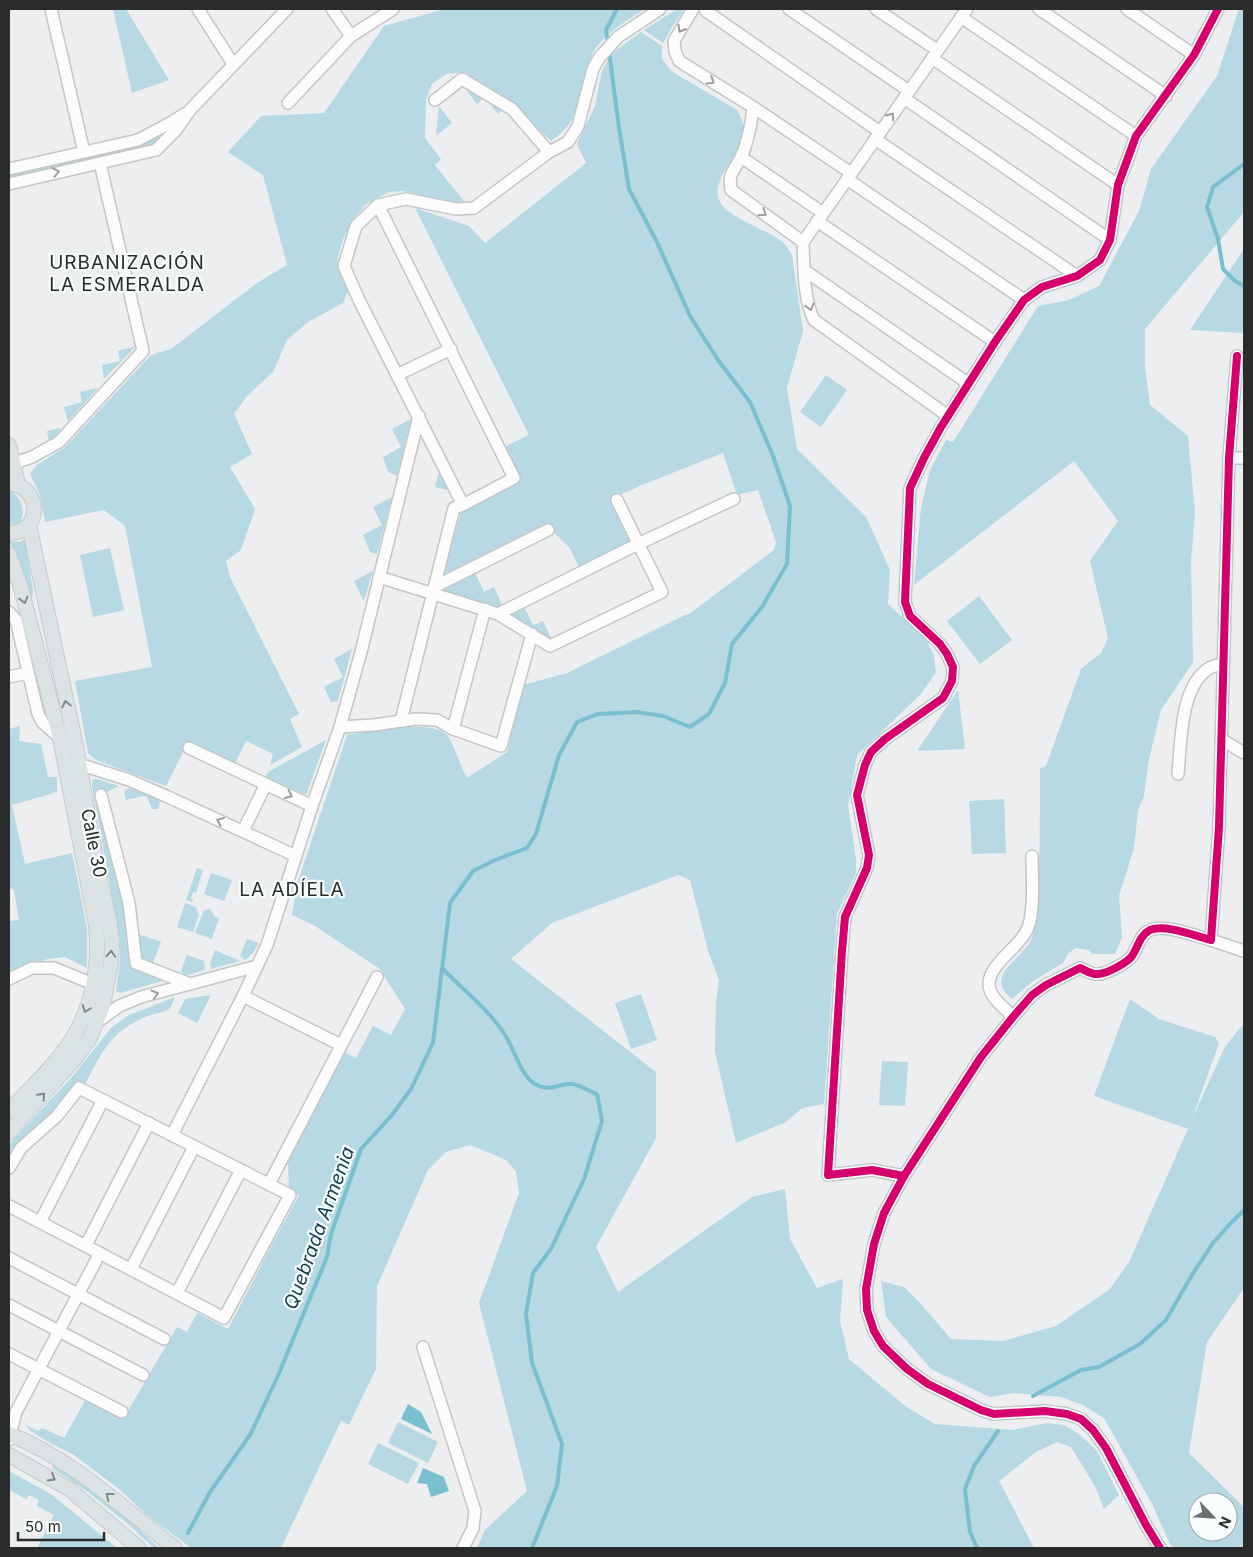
<svg xmlns="http://www.w3.org/2000/svg" width="1253" height="1557" font-family="Inter,sans-serif">
	<style>
		.green { fill: #b6d9e3; fill-rule: evenodd }
		.water { fill: #79bfd0 }
		.lines { fill: none; stroke-linecap: round; stroke-linejoin: round }
		.stream { stroke: #79bfd0; stroke-width: 4 }
		.minor-casing { stroke: #c4c6c6; stroke-width: 14 }
		.major-casing { stroke: #c9cacb; stroke-width: 16 }
		.minor { stroke: #fcfcfd; stroke-width: 11 }
		.major { stroke: #dbe3e4; stroke-width: 14 }
		.cycleway-casing { stroke: #f8fcfd; stroke-width: 11 }
		.cycleway { stroke: #d6006c; stroke-width: 8 }
		.oneway { stroke: #9e9e9f }
		.oneway2 { stroke: #828888 }
		.labels { text-anchor: middle; dominant-baseline: central; stroke-width: 4.5; stroke-linejoin: round; paint-order: stroke }
		.street-label { font-size: 18px; fill: #2a2c2c; stroke: #f8fcfd }
		.neighbourhood-label { font-size: 19px; letter-spacing: 1px; fill: #2a2c2c; stroke: #f8fcfd }
		.water-label { font-size: 19px; font-style: italic; fill: #123e49; stroke: #f8fcfd }
	</style>
	<rect width="100%" height="100%" fill="#eceeef"/>
	<!-- green -->
	<g class="green">
		<polygon points="113,9 126,9 169,80 132,93"/>
		<path d="M445,9H645C629,19 604,34 595,50C574,85 591,114 551,141L515,107L465,72L446,74L432,84L426,100L425,138L441,159L435,165L467,205L403,191L389,192L366,204L354,218L343,239L337,260L348,291L343,303L308,322L287,340L273,372L247,396L234,414L252,454L230,467L255,509L241,550L226,561L230,577L299,714L290,719L302,747L270,765L273,754L246,741L234,766L187,744L166,786L96,760L88,753L75,681L152,667L125,526L104,510L45,522L40,495L30,474L37,465L65,447L151,355L171,349L257,283L287,265L263,175L228,152L261,116L324,113L384,26Z"/>
		<polygon points="677,9 682,9 683,12 672,27 663,43 644,30"/>
		<path d="M1239,9H1244V212L1145,329V368L1150,405L1188,436L1195,513L1191,562L1193,662L1161,710L1149,759L1144,796L1138,810L1134,848L1119,896L1122,937L1115,954H1092L1089,950L1075,948L1068,954L1063,963L1033,981L1012,999C981,973 1026,960 1033,935C1038,914 1038,892 1039,871C1040,836 1040,802 1040,768L1046,766L1081,669L1101,653L1108,638L1090,561L1118,521L1074,461L914,585L921,508L930,470L946,440L953,442L1038,306L1069,300L1099,286L1139,211L1151,169L1217,76Z"/>
		<path d="M641,32L662,46V59L671,71L737,110C740,116 745,125 744,132C742,153 711,178 719,200C726,218 772,231 786,245C788,248 790,252 792,255L803,331L787,388L797,449L866,517L890,570L888,604L925,638L934,656L936,672L921,694L857,755L848,805L856,860V873L837,914L824,1104L802,1108L786,1122L736,1143L715,1052L716,1002L719,980L709,954L690,880L678,875L552,923L511,959L656,1072V1138L596,1247L618,1292L752,1197L785,1189L790,1239L817,1288L843,1279L840,1321L849,1359L905,1406L935,1424L1012,1430L1047,1423L1064,1425L1080,1435L1097,1451L1119,1495L1104,1509L1096,1488L1071,1447L1057,1442L1036,1452L999,1481L1034,1548H477L485,1530L527,1491L479,1303L519,1193L516,1171L506,1160L470,1145L446,1152L428,1170L377,1286L376,1369L349,1425L341,1421L281,1548H191L147,1515L119,1489L74,1455L52,1444L29,1430L26,1425L38,1431L42,1428L64,1438L86,1399L123,1419L177,1327L187,1332L197,1313L228,1329L267,1254L299,1195L289,1189L288,1159L344,1052L356,1058L373,1026L391,1035L405,1009L380,969L315,926L292,915L297,884L347,735C369,732 431,718 447,735C453,742 461,768 467,778L507,752L523,685L567,673L683,616L689,614L774,550L776,542L758,490L737,495L723,453L642,485L620,495L619,493L610,498L633,542L580,569L569,547L547,526L442,578L462,509L521,478L504,447L529,435L415,208L469,226L485,243L586,163L577,144L595,106L602,71L611,54Z"/>
		<polygon points="467,84 505,107 498,114 485,97 477,104 464,87"/>
		<polygon points="439,106 452,123 436,136"/>
		<polygon points="172,127 154,146 9,178 9,174 140,144 163,134"/>
		<polygon points="1244,249 1244,333 1190,330"/>
		<polygon points="136,346 104,379 102,365 120,361 118,351"/>
		<polygon points="826,375 847,390 821,427 800,412"/>
		<polygon points="98,388 68,421 64,407 82,402 80,392"/>
		<polygon points="411,419 397,476 388,472 383,457 401,447 392,429"/>
		<polygon points="60,428 61,432 49,442 47,431"/>
		<polygon points="440,467 456,492 435,487"/>
		<path d="M9,489C22,498 27,511 19,526L9,527Z"/>
		<polygon points="392,497 377,554 370,552 363,535 382,525 373,507"/>
		<polygon points="27,537 27,552 33,590 32,600 18,558 9,541 20,542"/>
		<polygon points="110,548 124,610 93,617 80,555"/>
		<polygon points="373,571 365,598 363,600 354,581"/>
		<polygon points="475,573 484,592 494,587 503,607 496,610 441,591 445,585"/>
		<polygon points="979,596 1012,640 980,664 947,621"/>
		<polygon points="524,606 533,625 543,621 552,640 550,641 506,615"/>
		<polygon points="352,649 338,701 331,702 324,687 343,677 334,659"/>
		<polygon points="958,690 965,749 917,751"/>
		<polygon points="20,726 19,741 41,744 48,777 57,777 57,792 12,805 25,864 72,853 87,928 87,968 65,957 48,959 9,972 9,921 19,920 14,890 9,887 9,729"/>
		<polygon points="326,740 306,795 265,777 268,772"/>
		<polygon points="93,779 97,779 119,786 107,792 97,794 125,906 132,967 166,980 120,993 116,991 120,961 120,940 92,786"/>
		<polygon points="129,788 158,799 160,803 158,809 152,809 147,797 143,796 126,800 124,792"/>
		<polygon points="1004,799 1006,853 972,854 969,801"/>
		<polygon points="197,868 203,870 196,893 193,892 191,898 193,899 192,902 186,900"/>
		<polygon points="211,873 232,880 224,901 204,894"/>
		<polygon points="185,903 196,907 199,915 193,932 177,927"/>
		<polygon points="210,909 214,916 219,918 212,939 195,933 204,910"/>
		<polygon points="135,933 161,942 152,965 139,960"/>
		<polygon points="247,939 259,943 253,953 245,960 240,956"/>
		<polygon points="215,950 240,961 211,969 210,963"/>
		<polygon points="187,955 204,961 205,970 185,976 181,971"/>
		<polygon points="641,994 657,1040 631,1049 615,1003"/>
		<polygon points="211,995 197,1023 178,1013 185,999"/>
		<path d="M175,997L170,1008C164,1013 155,1013 148,1016C110,1031 103,1051 85,1084L80,1081L70,1091L56,1111L9,1160V1144L71,1078L111,1028L129,1015Z"/>
		<path d="M1130,999L1159,1019L1215,1037L1219,1043L1192,1119L1225,1047L1244,1023V1288L1207,1342L1189,1453L1244,1507V1548H1174L1170,1544L1152,1504L1104,1418L1083,1405L1061,1397L1013,1393L990,1397L931,1369L886,1317L881,1281L904,1287L920,1303L951,1339L1003,1341L1056,1326L1110,1289L1129,1262L1188,1129L1094,1096ZM1198,1502H1228V1532H1198Z"/>
		<polygon points="882,1061 908,1062 905,1106 879,1105"/>
		<polygon points="398,1422 438,1442 428,1463 388,1443"/>
		<polygon points="378,1443 419,1463 408,1484 368,1464"/>
		<polygon points="54,1465 91,1489 129,1520 159,1548 154,1548 127,1523 88,1492 52,1468"/>
		<polygon points="9,1471 51,1494 117,1548 37,1548 54,1515 37,1506 39,1500 29,1495 26,1499 9,1490"/>
	</g>
	<!-- water -->
	<g class="water">
		<polygon points="408,1404 421,1412 432,1434 401,1419"/>
		<polygon points="423,1468 444,1477 449,1491 431,1497 427,1484 417,1483"/>
	</g>
	<g class="lines">
		<!-- stream -->
		<g class="stream">
			<polyline points="608,44 606,30 617,9"/>
			<polyline points="1244,164 1213,187 1207,207 1218,239 1223,269 1235,281 1244,286"/>
			<path d="M442,968C464,991 491,1011 507,1038C514,1050 522,1077 535,1084C552,1093 557,1083 572,1084C580,1085 589,1091 597,1094L602,1121L584,1179L551,1249L533,1273L526,1314L532,1363L562,1444L557,1486L532,1548"/>
			<polyline points="1033,1396 1081,1370 1099,1367 1140,1344 1166,1320 1192,1275 1213,1243 1229,1225 1244,1210"/>
			<polyline points="188,1533 210,1492 250,1435 277,1378 327,1257 331,1234 361,1149 392,1115 411,1089 433,1043 450,903 473,871 495,860 527,848 536,834 559,755 577,722 598,714 637,712 663,716 690,727 709,714 725,683 732,644 762,607 787,564 790,506 773,456 750,402 718,360 690,316 657,242 629,189 619,128 609,51"/>
			<polyline points="977,1548 970,1532 965,1489 974,1466 998,1431"/>
		</g>
		<!-- minor casing -->
		<g class="minor-casing">
			<g id="minor">
				<polyline points="51,9 84,152"/>
				<polyline points="198,9 233,64"/>
				<polyline points="332,9 351,36 393,9"/>
				<path d="M693,9L674,41L675,51L679,61L753,107C752,121 747,145 741,157C734,172 728,171 731,190L803,242"/>
				<polyline points="705,9 706,11 880,132"/>
				<polyline points="789,9 909,91"/>
				<polyline points="876,9 937,50"/>
				<polyline points="1039,9 1166,96"/>
				<polyline points="1127,9 1194,55"/>
				<polyline points="961,17 1136,136"/>
				<polyline points="932,58 1118,185"/>
				<polyline points="904,98 1110,240"/>
				<polyline points="435,100 462,79 512,109 549,152"/>
				<polyline points="288,103 351,36"/>
				<polyline points="753,107 851,173"/>
				<polyline points="875,139 1077,276"/>
				<polyline points="741,157 823,213"/>
				<polyline points="9,169 138,140 172,122 184,114"/>
				<polyline points="847,179 1024,300"/>
				<polyline points="9,184 156,150 176,130 190,110 287,9"/>
				<polyline points="378,205 514,478 463,505 359,300 344,266 356,226 378,205 406,199 456,209 474,208 549,152 568,142 578,126 593,69 599,58 618,37 660,9"/>
				<polyline points="817,221 995,342"/>
				<polyline points="804,270 969,384"/>
				<polyline points="397,375 451,349"/>
				<path d="M948,416L814,320C803,299 804,265 803,242L967,9"/>
				<polyline points="1229,458 1244,458"/>
				<polyline points="14,463 32,457 59,442 143,351 100,163"/>
				<polyline points="379,577 498,614 550,646 662,592 617,500"/>
				<polyline points="434,587 548,530"/>
				<polyline points="9,612 16,620 38,714 43,723 60,738"/>
				<polyline points="498,614 638,544 734,499"/>
				<polyline points="9,677 28,673"/>
				<polyline points="401,721 454,508 463,505"/>
				<polyline points="340,727 374,725 415,719 437,720 453,729 501,746 532,634"/>
				<polyline points="453,729 485,609"/>
				<polyline points="1221,739 1244,753"/>
				<polyline points="189,748 312,806"/>
				<polyline points="79,764 129,780 166,796 296,856"/>
				<path d="M1178,774C1181,744 1180,687 1208,669C1212,666 1218,665 1223,664"/>
				<polyline points="101,795 129,903 136,963 190,984"/>
				<polyline points="243,831 266,784"/>
				<polyline points="1211,940 1244,951"/>
				<polyline points="9,979 32,968 54,968 93,984"/>
				<polyline points="243,996 341,1045"/>
				<path d="M1013,1017C1008,1011 1001,1006 996,1000C972,972 1017,952 1027,930C1035,913 1032,876 1032,856"/>
				<polyline points="96,1023 119,1006 141,997 257,966"/>
				<polyline points="172,1135 243,996 267,945 312,806 340,727 361,652 419,416"/>
				<polyline points="9,1168 21,1148 57,1116 79,1088 290,1195 224,1318 9,1206"/>
				<polyline points="904,1176 872,1170 828,1175 842,951 845,917 867,868 869,855 857,795 865,765 871,752 885,739 943,698 952,681 953,667 947,654 940,644 910,616 905,602 910,488 924,458 941,427 995,342 1024,300 1042,287 1077,276 1100,260 1110,240 1118,185 1136,136 1194,55 1218,9"/>
				<polyline points="269,1184 377,977"/>
				<polyline points="40,1222 103,1100"/>
				<polyline points="86,1245 149,1123"/>
				<polyline points="9,1258 164,1339"/>
				<polyline points="131,1269 194,1147"/>
				<polyline points="177,1293 241,1170"/>
				<polyline points="9,1305 143,1375"/>
				<polyline points="423,1347 475,1511 473,1528 463,1548"/>
				<polyline points="9,1354 122,1412"/>
				<polyline points="9,1440 16,1412 100,1253"/>
				<path d="M1160,1548L1146,1525L1106,1448L1093,1430L1081,1419L1067,1414L1045,1411L994,1414L981,1410L928,1384L907,1369L883,1346L874,1331L867,1310L866,1289L874,1244L884,1213L904,1176L981,1057L1013,1017L1032,995L1046,985L1080,968C1085,970 1092,975 1098,974C1107,974 1128,962 1132,956C1138,947 1140,935 1150,930C1166,924 1195,936 1211,940L1219,827L1229,458L1237,356"/>
			</g>
		</g>
		<!-- major casing -->
		<g class="major-casing">
			<g id="major">
				<polyline points="9,445 18,484"/>
				<path d="M9,483C43,487 42,533 9,533"/>
				<path d="M9,554L21,588L60,738L96,925C100,964 93,1006 72,1039C56,1065 29,1089 9,1111"/>
				<polyline points="9,1132 73,1061 90,1038 103,1005 111,963 112,944 110,924 96,860 77,751 29,525"/>
				<path d="M9,1434C72,1459 122,1507 175,1548"/>
				<polyline points="9,1455 69,1489 139,1548"/>
			</g>
		</g>
		<!-- minor -->
		<use href="#minor" class="minor"/>
		<!-- major -->
		<use href="#major" class="major"/>
		<!-- cycleway casing -->
		<g class="cycleway-casing">
			<g id="cycleway">
				<polyline points="904,1176 872,1170 828,1175 842,951 845,917 867,868 869,855 857,795 865,765 871,752 885,739 943,698 952,681 953,667 947,654 940,644 910,616 905,602 910,488 924,458 941,427 995,342 1024,300 1042,287 1077,276 1100,260 1110,240 1118,185 1136,136 1194,55 1218,9"/>
				<path d="M1160,1548L1146,1525L1106,1448L1093,1430L1081,1419L1067,1414L1045,1411L994,1414L981,1410L928,1384L907,1369L883,1346L874,1331L867,1310L866,1289L874,1244L884,1213L904,1176L981,1057L1013,1017L1032,995L1046,985L1080,968C1085,970 1092,975 1098,974C1107,974 1128,962 1132,956C1138,947 1140,935 1150,930C1166,924 1195,936 1211,940L1219,827L1229,458L1237,356"/>
			</g>
		</g>
		<!-- cycleway -->
		<use href="#cycleway" class="cycleway"/>
	</g>
	<!-- one-way arrows -->
	<defs><path id="oneway-chevron" d="M-2-3.5L2.5 0L-2 3.5" fill="none" stroke-width="1.6" stroke-linecap="round" stroke-linejoin="round" transform="scale(1.25)"/></defs>
	<g class="oneway">
		<use href="#oneway-chevron" transform="translate(681 29) rotate(120)"/>
		<use href="#oneway-chevron" transform="translate(711 81) rotate(32)"/>
		<use href="#oneway-chevron" transform="translate(891 116) rotate(-55)"/>
		<use href="#oneway-chevron" transform="translate(56 172) rotate(-12)"/>
		<use href="#oneway-chevron" transform="translate(763 213) rotate(35)"/>
		<use href="#oneway-chevron" transform="translate(810 307) rotate(75)"/>
		<use href="#oneway-chevron" transform="translate(289 795) rotate(25)"/>
		<use href="#oneway-chevron" transform="translate(220 821) rotate(-156)"/>
		<use href="#oneway-chevron" transform="translate(155 994) rotate(-16)"/>
	</g>
	<g class="oneway2">
		<use href="#oneway-chevron" transform="translate(24 600) rotate(75)"/>
		<use href="#oneway-chevron" transform="translate(66 704) rotate(-102)"/>
		<use href="#oneway-chevron" transform="translate(111 954) rotate(-87)"/>
		<use href="#oneway-chevron" transform="translate(86 1009) rotate(111)"/>
		<use href="#oneway-chevron" transform="translate(42 1096) rotate(-47)"/>
		<use href="#oneway-chevron" transform="translate(52 1478) rotate(31)"/>
		<use href="#oneway-chevron" transform="translate(109 1496) rotate(-143)"/>
	</g>
	<g class="labels">
		<!-- street labels -->
		<g class="street-label">
			<text transform="translate(94 843) rotate(79)">Calle 30</text>
		</g>
		<!-- neighbourhood labels -->
		<g class="neighbourhood-label">
			<text x="127" y="262">URBANIZACIÓN<tspan x="127" dy="22">LA ESMERALDA</tspan></text>
			<text x="292" y="889">LA ADÍELA</text>
		</g>
		<!-- water labels -->
		<g class="water-label">
			<text transform="translate(319 1228) rotate(-70)">Quebrada Armenia</text>
		</g>
	</g>
	<!-- border -->
	<rect width="1253" height="1557" fill="none" stroke="#2a2c2c" stroke-width="20"/>
	<!-- north arrow -->
	<g transform="translate(1213 1517) rotate(115)"><circle r="24" fill="#f8fcfd" stroke="#a6a9a9"/>
	<path d="M0-4L9 19L0 12L-9 19Z" fill="#6e7070"/>
	<text y="-8" font-size="14" font-weight="bold" text-anchor="middle" fill="#2a2c2c">N</text>
	</g>
	<!-- scale -->
	<path d="M18 1532v8h86v-8" fill="none" stroke="#2a2c2c" stroke-width="2.5"/>
	<text x="25" y="1532" font-size="15" fill="#2a2c2c" stroke="#f8fcfd" stroke-width="4" paint-order="stroke">50 m</text>
</svg>
